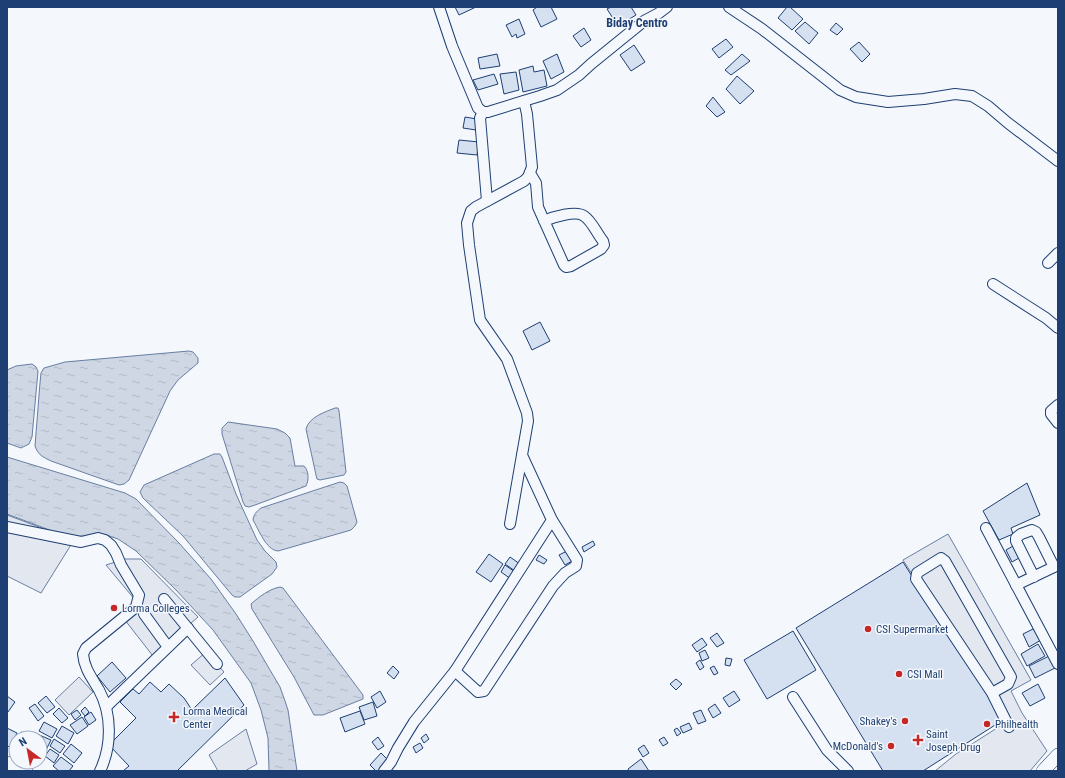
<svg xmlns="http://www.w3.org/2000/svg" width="1065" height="778" font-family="'Roboto Condensed',sans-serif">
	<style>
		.parking { fill: #e3e8f0; stroke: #687fa3 }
		.water { fill: url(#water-ripples); stroke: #687fa3 }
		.building { fill: #d5e0f0; stroke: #1d3f73 }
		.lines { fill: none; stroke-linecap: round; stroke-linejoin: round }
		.minor-casing { stroke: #1d3f73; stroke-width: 12 }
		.major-casing { stroke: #1d3f73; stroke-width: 14 }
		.minor { stroke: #f4f7fb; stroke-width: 10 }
		.major { stroke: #f4f7fb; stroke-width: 13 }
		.poi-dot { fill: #c62828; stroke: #f4f7fb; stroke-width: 1.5 }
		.labels { text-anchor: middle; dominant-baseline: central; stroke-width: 3; stroke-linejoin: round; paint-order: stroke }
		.poi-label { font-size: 11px; fill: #1d3f73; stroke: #f4f7fb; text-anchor: start }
		.neighbourhood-label { font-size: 12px; font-weight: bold; fill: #1d3f73; stroke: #f4f7fb }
	</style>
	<defs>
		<pattern id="water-ripples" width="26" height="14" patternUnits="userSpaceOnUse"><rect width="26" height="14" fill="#cfd7e4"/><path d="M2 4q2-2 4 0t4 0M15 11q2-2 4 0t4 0" fill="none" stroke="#b1bac7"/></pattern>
	</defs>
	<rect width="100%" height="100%" fill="#f4f7fb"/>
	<!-- parking -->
	<g class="parking">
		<polygon points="7,515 74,540 41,593 7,576"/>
		<polygon points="948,534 1031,680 1011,691 1022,713 1047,751 1030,771 935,771 956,754 1005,723 994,701 903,560"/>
		<polygon points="125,559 141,559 198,617 153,656 121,615 136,601 106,565"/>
		<polygon points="206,652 224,672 210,685 191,665"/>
		<polygon points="79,677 93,692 69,715 55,700"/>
		<polygon points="246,729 257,764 245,771 218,771 209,755"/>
	</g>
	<!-- water -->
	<g class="water">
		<path d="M189,351L193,352L198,358V363L178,380L170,391L129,480L124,484L119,485L51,461C43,457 38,455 35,446L40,383L41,373L44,368L65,362Z"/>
		<polygon points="32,364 36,367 38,371 32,437 29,444 21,448 7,443 7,370 16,366"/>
		<path d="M335,408H338L339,411L346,472L344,475L320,480L317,479L316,475L306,429C309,417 325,412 335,408Z"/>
		<path d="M228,422L277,429L285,433L290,438L295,466H304C309,471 309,480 306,486L255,505L249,507L245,506L243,502L222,434V428Z"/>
		<polygon points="214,454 220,454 222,457 236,494 257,540 265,551 276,562 277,567 272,574 240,597 235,597 232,595 183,536 143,498 140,492 144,485"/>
		<polygon points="7,457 125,493 136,499 179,543 211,579 236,614 253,641 280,687 285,701 288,710 297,771 269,771 268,738 261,710 251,683 213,630 176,590 136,551 118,539 106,535 91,536 79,539 68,537 7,514"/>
		<path d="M340,482L344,483L347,486L357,522L355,526L351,530L278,551C266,550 259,530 253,520C254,514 256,512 261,508Z"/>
		<path d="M280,587L283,588L363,695V699L323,715H314L294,677L252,609L251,604C259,597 269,589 280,587Z"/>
	</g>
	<!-- building -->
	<g class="building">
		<polygon points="455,7 476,7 459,15"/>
		<polygon points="537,7 551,7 557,19 541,27 533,10"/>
		<polygon points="611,7 631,7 636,15 618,26 607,9"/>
		<polygon points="787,7 790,7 803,19 792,30 778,18"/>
		<polygon points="519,19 525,34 517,38 516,34 512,37 506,25"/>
		<polygon points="805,22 818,33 809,44 795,31"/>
		<polygon points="836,23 843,29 837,35 830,30"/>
		<polygon points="584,28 591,40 581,47 573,36"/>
		<polygon points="726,39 733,47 719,58 712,49"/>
		<polygon points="859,42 870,54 862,62 850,49"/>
		<polygon points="634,45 645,62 631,71 620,55"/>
		<polygon points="497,54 500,66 480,69 478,58"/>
		<polygon points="557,54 564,72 551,79 543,61"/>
		<polygon points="742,54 750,61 731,75 725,70"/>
		<polygon points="533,66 534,72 544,70 547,86 523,92 519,70"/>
		<polygon points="516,72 519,90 504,94 500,74"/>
		<polygon points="494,74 498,84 478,90 473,80"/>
		<polygon points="737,76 754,91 740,104 726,89"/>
		<polygon points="713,97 725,112 717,117 706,106"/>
		<polygon points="465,117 477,119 476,130 463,128"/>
		<polygon points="459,140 479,142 477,155 457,153"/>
		<polygon points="540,322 550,341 532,350 523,331"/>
		<polygon points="1027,483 1040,515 1011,528 1013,534 999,540 983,511"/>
		<polygon points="593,541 595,545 584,552 582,547"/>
		<polygon points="1013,546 1019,558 1012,562 1006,550"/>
		<polygon points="569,550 574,560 565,565 559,555"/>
		<polygon points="489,554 503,564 491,582 476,572"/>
		<polygon points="539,555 547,560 544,564 536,560"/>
		<polygon points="510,557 520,564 515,571 505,564"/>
		<polygon points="903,562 1003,720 923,771 883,771 796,628"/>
		<polygon points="505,565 515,572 511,579 501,572"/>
		<polygon points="1035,628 1041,640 1029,647 1023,634"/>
		<polygon points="793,631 816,670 767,699 744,660"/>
		<polygon points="717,633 724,643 717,647 710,638"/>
		<polygon points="702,638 707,645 697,652 692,645"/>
		<polygon points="1038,644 1045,656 1027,666 1021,654"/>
		<polygon points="705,650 709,658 702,661 699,653"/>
		<polygon points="1051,655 1057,667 1035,678 1029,666"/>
		<polygon points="726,658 732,659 730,666 725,665"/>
		<polygon points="700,660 704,667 700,670 696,663"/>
		<polygon points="112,662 126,678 110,692 97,676"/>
		<polygon points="393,666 399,672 394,679 387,673"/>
		<polygon points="714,666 718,673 714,675 710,668"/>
		<polygon points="225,678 244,705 177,771 123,771 129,766 109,745 136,718 120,702 133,689 139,694 150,682 161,692 169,684 184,698 192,710"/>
		<polygon points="676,679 682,684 676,690 670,684"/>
		<polygon points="1038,684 1045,698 1030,706 1022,693"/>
		<polygon points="380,691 386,702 377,708 371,697"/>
		<polygon points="734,691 740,700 729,707 723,698"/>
		<polygon points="7,696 15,702 8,712 7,712"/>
		<polygon points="46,696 55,707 47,713 38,703"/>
		<polygon points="373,702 377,716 364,720 359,707"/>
		<polygon points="35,704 44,716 38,721 29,708"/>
		<polygon points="715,704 721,713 713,718 708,709"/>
		<polygon points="85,707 89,712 85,716 81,711"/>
		<polygon points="59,708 68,718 62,723 53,714"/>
		<polygon points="77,710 81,715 75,720 71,714"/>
		<polygon points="701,710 706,721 698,724 693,713"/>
		<polygon points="360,711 365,724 345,732 340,718"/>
		<polygon points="91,712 96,720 89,725 84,717"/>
		<polygon points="82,717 88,726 77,734 70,725"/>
		<polygon points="44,722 57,729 52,738 39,731"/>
		<polygon points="689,723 692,729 683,733 680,727"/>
		<polygon points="62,726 74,733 68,744 56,736"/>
		<polygon points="7,728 17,733 10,747 7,746"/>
		<polygon points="677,728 681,733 677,736 674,730"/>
		<polygon points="21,732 33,737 32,738 18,738"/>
		<polygon points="37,734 51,740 43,756 40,754 40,738 35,738"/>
		<polygon points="426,734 429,739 424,743 421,738"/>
		<polygon points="378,737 384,746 378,750 372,742"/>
		<polygon points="664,737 668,743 663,746 659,740"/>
		<polygon points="54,739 65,746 60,753 50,746"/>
		<polygon points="420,743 423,748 416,753 413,747"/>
		<polygon points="71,744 82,753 74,763 63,754"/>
		<polygon points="644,745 649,753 643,757 638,749"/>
		<polygon points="50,749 59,755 54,763 45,756"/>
		<polygon points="381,753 389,761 380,771 376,771 370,765"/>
		<polygon points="61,757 73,766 69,771 59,771 53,766"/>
		<polygon points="641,759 649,771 629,771 628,769"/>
	</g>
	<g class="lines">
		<!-- minor casing -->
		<g class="minor-casing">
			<g id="minor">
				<polyline points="439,7 452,46 478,108 483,112 488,112 540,96 557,90 579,75 591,64 644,21 659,13 667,7"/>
				<polyline points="729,7 762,29 840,90 856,97 888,102 924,99 955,94 972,96 988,106 1008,123 1058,161"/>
				<polyline points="483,112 480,118 487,201"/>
				<path d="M530,173L536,183L538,207L564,265L566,267L571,266L601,249L604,245L603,241C597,234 592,221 584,216C576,210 553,217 544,221"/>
				<polyline points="1048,263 1058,253"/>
				<polyline points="993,284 1046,318 1058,328"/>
				<polyline points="1058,405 1051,411 1051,414 1058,423"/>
				<polyline points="510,524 522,455"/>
				<path d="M7,527L81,542L98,538L105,540L111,545L116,553L121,565L139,595L136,607L86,648L83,654C84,668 92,678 99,690C112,714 112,746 100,771"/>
				<polyline points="986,528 1058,664"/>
				<polyline points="1016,585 1054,567 1039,537 1036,532 1032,530 1021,534 1016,538 1016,541 1034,577"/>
				<polyline points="164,599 217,664"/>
				<polyline points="144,614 168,647"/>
				<polyline points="455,671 478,692 484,691 553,586 565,573 576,566 577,560 552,520"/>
				<polyline points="992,693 1008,684 1011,677 945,561 941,558 917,573 916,579 992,693 1009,727"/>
				<polyline points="793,697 827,750 848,771"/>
				<polyline points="106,707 188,628"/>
				<polyline points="384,771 391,762 398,748 414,722 455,671 552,520 522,455 528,421 527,413 507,359 480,320 469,245 467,223 471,211 476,207 524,181 528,177 532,167 527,114 524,101"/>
			</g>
		</g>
		<!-- major casing -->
		<g class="major-casing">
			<g id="major">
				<polyline points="7,763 26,771"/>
				<polyline points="1043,771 1058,755"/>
			</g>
		</g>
		<!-- minor -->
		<use href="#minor" class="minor"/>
		<!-- major -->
		<use href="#major" class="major"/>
	</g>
	<!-- markers -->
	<g class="poi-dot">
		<circle cx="114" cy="608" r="4"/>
		<circle cx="868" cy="629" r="4"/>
		<circle cx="899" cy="674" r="4"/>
		<path d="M172 711h4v4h4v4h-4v4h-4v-4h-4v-4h4z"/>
		<circle cx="905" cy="721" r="4"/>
		<circle cx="987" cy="724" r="4"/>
		<path d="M916 734h4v4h4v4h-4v4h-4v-4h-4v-4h4z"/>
		<circle cx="891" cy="746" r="4"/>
	</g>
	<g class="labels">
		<!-- poi labels -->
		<g class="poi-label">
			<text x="122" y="608">Lorma Colleges</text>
			<text x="876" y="629">CSI Supermarket</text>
			<text x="907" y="674">CSI Mall</text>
			<text x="183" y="711">Lorma Medical<tspan x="183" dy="13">Center</tspan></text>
			<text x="897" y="721" text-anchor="end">Shakey's</text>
			<text x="995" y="724">Philhealth</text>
			<text x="926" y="734">Saint<tspan x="926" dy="13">Joseph Drug</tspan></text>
			<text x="883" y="746" text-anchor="end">McDonald's</text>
		</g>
		<!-- neighbourhood labels -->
		<g class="neighbourhood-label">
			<text x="637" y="23">Biday Centro</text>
		</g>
	</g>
	<!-- border -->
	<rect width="1065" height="778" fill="none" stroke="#1d3f73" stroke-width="16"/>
	<!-- north arrow -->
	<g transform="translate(28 750) rotate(328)"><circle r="19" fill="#f4f7fb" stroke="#9eadc5"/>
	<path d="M0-3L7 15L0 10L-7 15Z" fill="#c62828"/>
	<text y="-6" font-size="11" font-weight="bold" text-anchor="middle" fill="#1d3f73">N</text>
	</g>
</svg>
